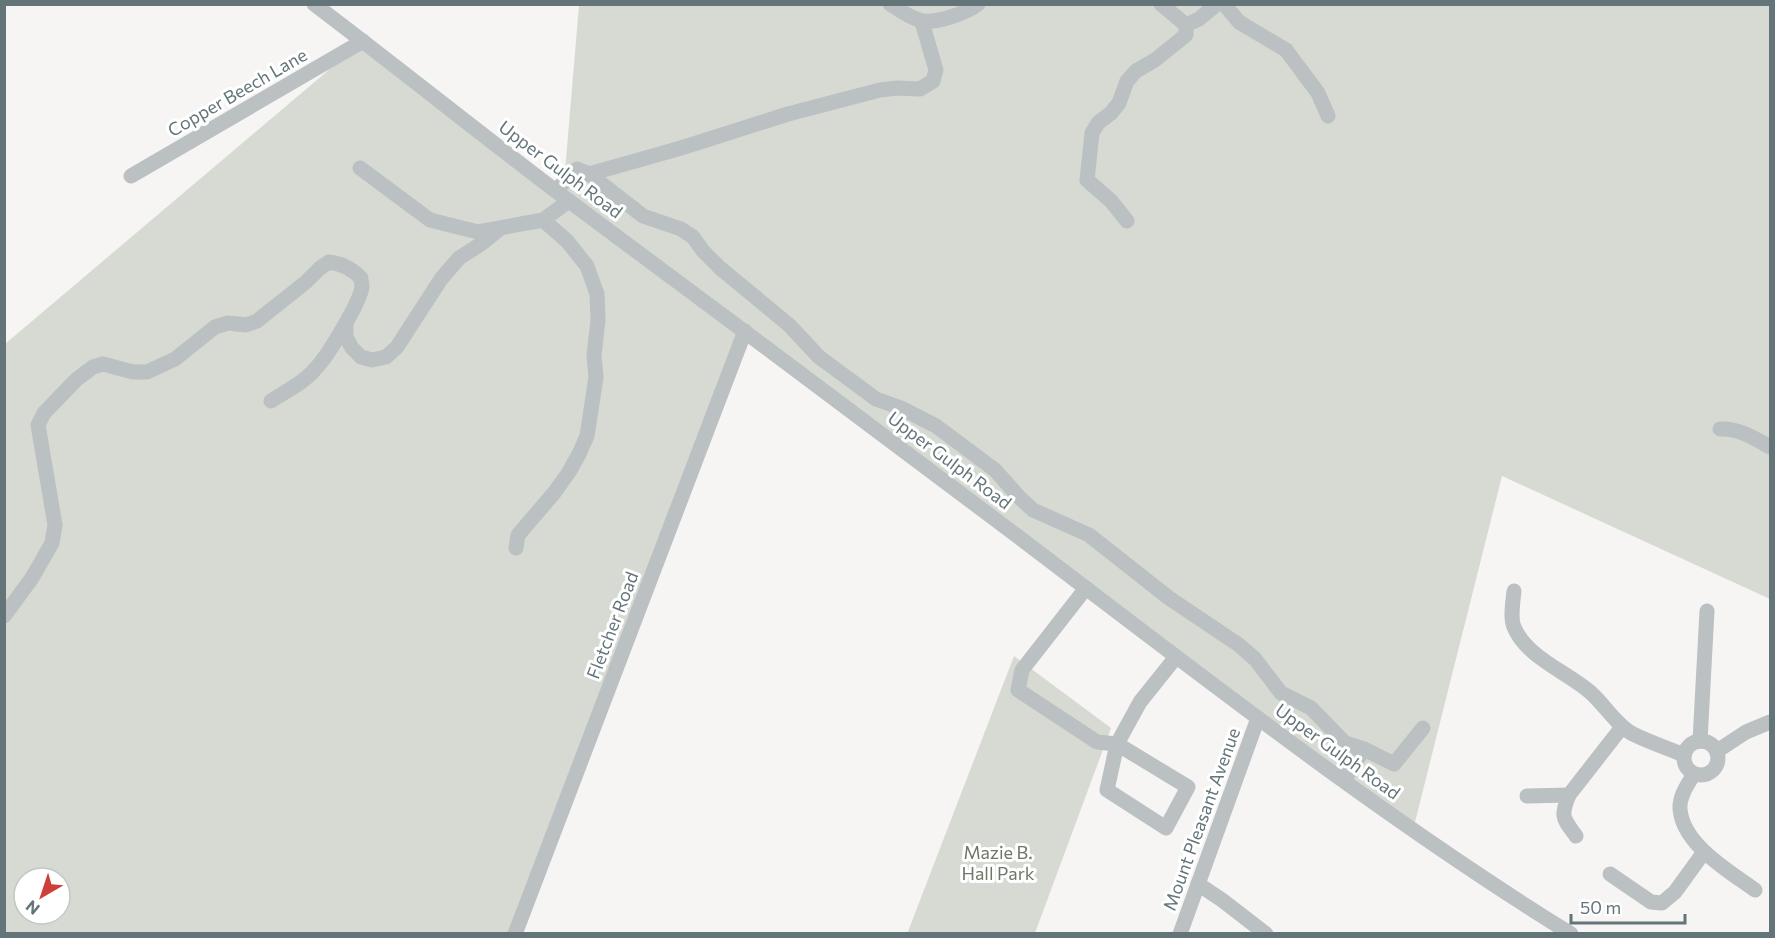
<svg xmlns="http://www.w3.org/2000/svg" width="1775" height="938" font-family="Commissioner,sans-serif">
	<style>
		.green { fill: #d6dad2; fill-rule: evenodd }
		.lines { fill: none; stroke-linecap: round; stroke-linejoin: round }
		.minor { stroke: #bbc0c2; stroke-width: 15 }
		.labels { text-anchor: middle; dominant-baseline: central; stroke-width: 6; stroke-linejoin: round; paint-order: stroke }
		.street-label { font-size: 18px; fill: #64757a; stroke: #fff }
		.park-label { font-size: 18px; fill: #6d7866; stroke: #fff }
	</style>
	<rect width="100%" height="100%" fill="#f6f5f3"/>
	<!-- green -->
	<g class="green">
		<path d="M579,5H1770V599L1502,476L1413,830L745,331L515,933H5V344L363,41L563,195ZM24,878H60V914H24Z"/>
		<polygon points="1014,656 1111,728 1035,933 907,934"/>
	</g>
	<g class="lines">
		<!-- minor -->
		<g class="minor">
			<path d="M314,4C400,69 483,136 569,201C718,312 868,423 1016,535C1197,672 1377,814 1571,934"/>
			<path d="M890,4C899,10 909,17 919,20C933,25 967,13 978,4"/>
			<polyline points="1161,4 1186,25 1199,19 1217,4"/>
			<polyline points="1224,4 1239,22 1286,50 1318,93 1328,116"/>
			<polyline points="360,168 430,220 478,232 543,220 569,201"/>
			<polyline points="589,174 681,148 788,114 880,90 897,88 920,89 933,81 936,70 922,22"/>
			<polyline points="131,176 363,41"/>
			<polyline points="556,190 577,169 589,174 643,216 681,229 693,237 703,251 720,268 789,325 819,357 876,399 901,408 936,426 995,470 1019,497 1033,510 1089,535 1169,598 1239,645 1255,659 1281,693 1311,708 1345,743 1364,749"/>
			<polyline points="1127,221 1111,201 1087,180 1092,133 1098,123 1111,113 1119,103 1127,81 1136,71 1155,60 1186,35 1186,25"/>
			<polyline points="346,323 346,337 352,348 361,357 372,360 386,357 397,347 441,279 459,258 481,244 501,228"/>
			<path d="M1720,429C1739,428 1754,438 1770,447"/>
			<polyline points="516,548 518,535 554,493 569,472 579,454 587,436 596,377 594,356 598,320 597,294 587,266 567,241 543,220"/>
			<polyline points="1086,588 1022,670 1018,690 1097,742 1117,744 1188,787 1166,828 1107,790 1117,744 1140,702 1176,657"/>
			<path d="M1514,591C1513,601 1510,618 1514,627C1526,657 1567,672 1590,692C1605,705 1616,725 1633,734C1649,742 1667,748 1684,755"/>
			<path d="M4,616L32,578L52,543L55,525L38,425L44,413L77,379L93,367L103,364L133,372H147L175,359L215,327L228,323L246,325L257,321L306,282L320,268L329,262C342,264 351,268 361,278C361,281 362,284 362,287C360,302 328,356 316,368C305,382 286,391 271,401"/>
			<circle cx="1701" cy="758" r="17"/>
			<polyline points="1700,741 1707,611"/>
			<polyline points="1717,751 1746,732 1770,722"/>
			<path d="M1694,774C1688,784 1679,796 1680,809C1683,845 1729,871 1755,890"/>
			<polyline points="1344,780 1364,749 1394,764 1423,728"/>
			<polyline points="1527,796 1569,795"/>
			<path d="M1576,836C1563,818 1560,817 1569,795L1622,727"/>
			<polyline points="1610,874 1651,902 1662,903 1675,892 1704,852"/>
			<polyline points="1198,884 1222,900 1266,934"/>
			<polyline points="515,934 745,331"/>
			<polyline points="1180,934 1258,718"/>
		</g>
	</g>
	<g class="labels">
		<!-- street labels -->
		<g class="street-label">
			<text transform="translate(237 92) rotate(-30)">Copper Beech Lane</text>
			<text transform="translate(561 169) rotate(37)">Upper Gulph Road</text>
			<text transform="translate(950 460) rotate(37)">Upper Gulph Road</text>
			<text transform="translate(612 625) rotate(-69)">Fletcher Road</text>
			<text transform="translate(1338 751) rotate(36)">Upper Gulph Road</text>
			<text transform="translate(1201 819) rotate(-70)">Mount Pleasant Avenue</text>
		</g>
		<!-- park labels -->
		<g class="park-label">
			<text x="998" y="852">Mazie B.<tspan x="998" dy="21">Hall Park</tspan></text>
		</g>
	</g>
	<!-- border -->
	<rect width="1775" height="938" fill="none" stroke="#64757a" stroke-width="12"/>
	<!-- north arrow -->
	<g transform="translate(42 896) rotate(219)"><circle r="28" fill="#ffffff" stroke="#c1c8ca" stroke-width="1.5"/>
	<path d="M0-4.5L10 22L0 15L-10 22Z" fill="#cf3f3a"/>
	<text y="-9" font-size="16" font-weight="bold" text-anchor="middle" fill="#64757a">N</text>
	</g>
	<!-- scale -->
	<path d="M1571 914v9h114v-9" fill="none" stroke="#64757a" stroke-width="3"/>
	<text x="1580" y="914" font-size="18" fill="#64757a" stroke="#ffffff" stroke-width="4.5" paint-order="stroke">50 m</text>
</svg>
